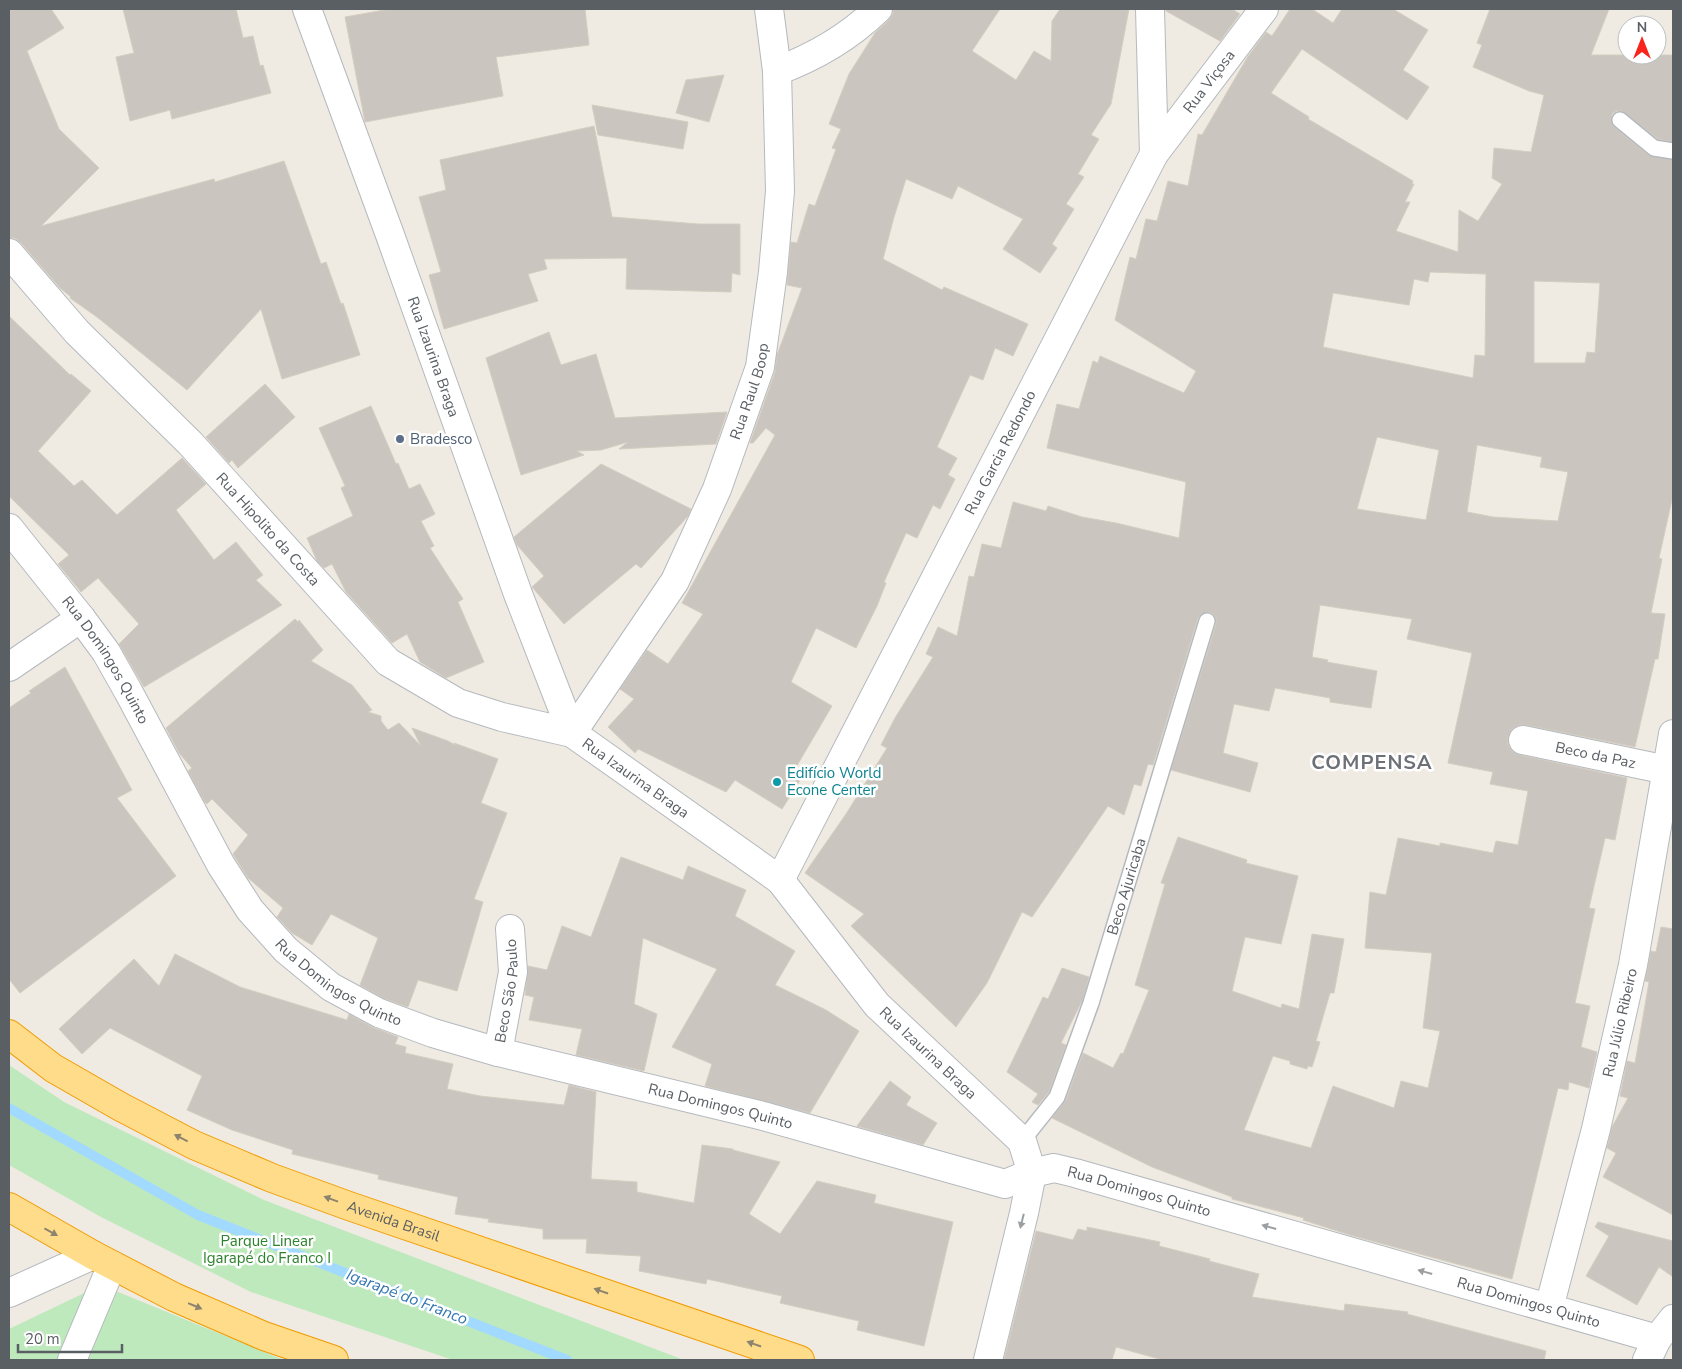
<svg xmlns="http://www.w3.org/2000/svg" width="1682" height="1369" font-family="'Nunito Sans',sans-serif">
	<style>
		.green { fill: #bee9bc }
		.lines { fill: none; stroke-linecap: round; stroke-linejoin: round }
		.stream { stroke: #a2daff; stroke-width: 10 }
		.building { fill: #cac6bf; stroke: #d4cdc0; fill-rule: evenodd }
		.lane-casing { stroke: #b5b9be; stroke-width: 18 }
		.street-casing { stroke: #b5b9be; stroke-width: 30 }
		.highway-casing { stroke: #f19b00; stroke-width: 30 }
		.lane { stroke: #fff; stroke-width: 15 }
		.street { stroke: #fff; stroke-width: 28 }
		.highway { stroke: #ffdc89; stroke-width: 28 }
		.oneway { fill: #8c846f }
		.oneway2 { fill: #9c9fa2 }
		.service-dot { fill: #5c6f8a; stroke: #fff; stroke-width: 2 }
		.culture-dot { fill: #0f9aa8; stroke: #fff; stroke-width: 2 }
		.labels { text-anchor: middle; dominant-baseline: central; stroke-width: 5; stroke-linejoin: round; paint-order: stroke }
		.street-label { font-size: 15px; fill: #5a5f64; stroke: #fff }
		.service-label { font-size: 15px; fill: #4e5e75; stroke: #fff; text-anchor: start }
		.culture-label { font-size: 15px; fill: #0d838f; stroke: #fff; text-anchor: start }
		.park-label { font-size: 15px; fill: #2c822c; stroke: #fff }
		.water-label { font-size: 16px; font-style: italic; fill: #3376b2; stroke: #fff }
		.district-label { font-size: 20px; font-weight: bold; letter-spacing: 1px; fill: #6b7177; stroke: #fff }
	</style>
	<rect width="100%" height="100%" fill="#efebe2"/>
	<!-- green -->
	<g class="green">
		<polygon points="9,1065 64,1102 264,1200 684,1360 453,1360 251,1292 101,1217 9,1165"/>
		<polygon points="101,1285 284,1360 9,1360 9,1329"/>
	</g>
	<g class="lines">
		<!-- stream -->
		<polyline class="stream" points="9,1108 198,1215 567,1360"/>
	</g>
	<!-- building -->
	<g class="building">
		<polygon points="9,9 51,9 64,28 27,51 59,129 99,168 41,226 214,179 215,182 284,161 321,264 326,262 341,304 343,303 360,355 282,379 261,309 187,390 97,317 70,298 71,297 60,288 21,243 15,238 9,238"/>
		<polygon points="123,9 236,9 243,38 253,36 260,66 263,65 271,93 172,119 170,110 130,121 116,57 134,53"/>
		<polygon points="390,9 585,9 589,45 496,57 503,96 365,122 345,17"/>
		<polygon points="893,9 1000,9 972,51 1016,80 1034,51 1051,61 1052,21 1060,9 1129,9 1111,104 1091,135 1099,139 1078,174 1084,177 1066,204 1074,209 1052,244 1057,248 1040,273 1003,249 1023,219 958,186 952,199 906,179 894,217 883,259 942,290 944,287 1028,324 1013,356 995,348 983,380 970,375 937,447 957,458 948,475 955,479 940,509 933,505 917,538 906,533 884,582 886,583 877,606 856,648 816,628 791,682 832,706 795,769 804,774 782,809 735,780 726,792 638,749 635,753 608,727 634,699 620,689 647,650 668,664 703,614 682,603 775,435 766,428 753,443 750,443 775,372 777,355 802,288 787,285 791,242 797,243 809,204 815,206 836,149 832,148 841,129 829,124 849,74 875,33 889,20 893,14"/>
		<polygon points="1166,9 1232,9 1240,14 1220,41 1166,11"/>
		<path d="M1290,9H1312L1333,23L1342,9H1393L1428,30L1403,70L1429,87L1407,120L1302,49L1271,93L1309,117L1308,119L1413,181L1412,184H1414L1405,202H1410L1396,231L1458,252L1459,210L1478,221L1502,184L1492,178L1494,148L1531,152L1544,95L1529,91L1473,67L1482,45L1477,43L1490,9H1609L1591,55H1673V142L1658,139L1622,111H1616L1612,114L1611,119L1614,127L1648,155L1673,160V495L1659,558L1662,559L1651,613L1665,614L1658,659H1655L1635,747L1526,725H1519L1512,729L1508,737V744L1512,751L1520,755L1627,778L1615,840L1605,838L1589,908L1595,909L1575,1003L1590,1006L1581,1047L1597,1052L1589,1088L1569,1082L1568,1090L1558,1088L1512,1279L1350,1235L1303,1220L1304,1218L1232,1199V1197L1152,1167L1052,1118L1066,1100L1083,1053L1113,1068L1121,1053L1123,1054L1149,990L1135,985L1165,884L1161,883L1178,837L1247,860L1246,863L1298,876L1281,944L1245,937L1232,991L1281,1008L1282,1004L1299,1009L1312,934L1344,939L1334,993H1330L1316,1041L1320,1042L1312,1067L1308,1066L1307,1069L1290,1064V1061L1273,1056L1244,1130L1311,1148L1333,1086L1394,1108L1401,1081L1428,1088L1440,1031L1423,1028L1432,953L1365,948L1370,892L1386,895L1398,838L1440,846V843L1493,853L1496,841L1518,845L1528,791L1490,784L1493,772L1448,763L1472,653L1407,639L1412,619L1320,605L1312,657L1328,660L1327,662L1377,671L1371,708L1330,702V698L1275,688L1269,711L1234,704L1223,753L1258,763L1250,792L1171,770L1216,624V618L1213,614L1209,612L1201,614L1198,618L1153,765L1148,764L1141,786L1134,784L1124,815L1108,806L1032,917L1022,912L987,983L956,1027L851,926L864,914L805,873L846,814L887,748L881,745L895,718L933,657L926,654L938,627L957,636L969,576L974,577L982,544L1001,548L1013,502L1046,511L1048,506L1082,517L1116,523L1179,538L1186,482L1047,448L1057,404L1079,409L1093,361L1098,363L1100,356L1184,393L1196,371L1115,320L1130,257L1136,259L1146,219L1157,221L1168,181L1188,186L1198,134L1202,135L1247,58L1266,32L1272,36ZM1430,272L1486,274L1485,356L1475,355L1473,378L1323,347L1333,293L1409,305L1414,279L1428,282ZM1534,281L1600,283L1595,353L1587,352L1585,363H1534ZM1377,437L1439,450L1426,520L1357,509ZM1477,445L1542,457L1540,467L1568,472L1558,521L1493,517L1467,512Z"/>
		<polygon points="724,75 709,122 676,113 686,80"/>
		<polygon points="592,105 688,122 683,149 598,135"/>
		<polygon points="594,126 612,217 698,224 740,224 740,275 732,273 731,292 626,289 627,258 544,259 547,269 528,274 538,301 444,329 429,275 441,272 419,197 446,190 440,160"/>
		<polygon points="9,316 70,375 71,374 91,391 38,451 74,486 82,480 117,515 182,458 206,484 176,510 214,560 236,542 263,575 256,580 282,605 144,687 119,644 139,624 98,578 81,592 58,564 69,555 9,496"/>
		<polygon points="549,332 561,365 596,354 615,418 727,412 716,444 619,449 628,442 601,450 577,451 584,455 521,475 486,358"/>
		<polygon points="265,384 295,417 238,468 232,460 229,463 206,437"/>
		<polygon points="371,406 396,464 398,463 409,489 420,484 435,514 421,521 434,546 430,548 463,599 458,602 484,662 446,678 420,662 407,634 392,643 346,592 332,564 324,568 317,561 307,538 353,516 341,488 345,486 319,428"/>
		<polygon points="601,464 691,509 688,516 641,568 636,564 564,624 532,587 544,576 517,545 514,537"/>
		<polygon points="295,619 298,622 299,620 323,650 311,661 352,685 372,710 368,712 381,716 381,721 388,730 399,723 421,746 412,728 448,741 455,745 454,743 498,759 481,803 507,813 474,899 483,902 457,991 418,980 408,1007 385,999 360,985 378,938 331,914 312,945 292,933 277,917 283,908 248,878 233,854 248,835 212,799 207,804 204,801 188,771 192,768 179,753 166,728"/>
		<polygon points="65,667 132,790 117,798 176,876 20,993 9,979 9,708 31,693 29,691"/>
		<polygon points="621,857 683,880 688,866 746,890 735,916 795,951 775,985 826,1010 859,1031 810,1113 705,1086 712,1064 672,1047 717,969 643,938 634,1004 657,1014 644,1071 576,1055 582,1029 529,1020 534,997 525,995 528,966 547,970 562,926 591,937"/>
		<polygon points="1661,927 1673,929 1673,1215 1603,1177 1616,1153 1607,1148 1612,1127 1628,1098 1620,1096 1627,1061 1635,1063 1649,982 1645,981 1651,951 1656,952"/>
		<polygon points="175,954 240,987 347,1020 349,1014 372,1027 398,1037 395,1044 406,1047 405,1053 453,1064 447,1089 480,1096 564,1105 569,1085 596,1092 591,1179 637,1182 637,1192 694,1203 702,1145 733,1149 733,1150 780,1162 749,1214 780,1234 817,1181 876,1195 874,1203 953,1222 924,1346 857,1330 859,1321 780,1303 782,1296 707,1279 706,1284 639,1271 641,1256 586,1253 587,1239 543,1239 543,1229 488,1222 489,1219 455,1214 458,1197 378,1179 379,1175 292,1154 293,1150 232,1130 187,1110 202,1076 110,1028 82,1054 59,1029 134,959 159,986"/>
		<polygon points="1062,968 1089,977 1083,999 1061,1043 1066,1045 1049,1092 1038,1105 1032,1102 1038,1094 1007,1072 1043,997 1048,999"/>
		<polygon points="890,1081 911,1097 906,1105 937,1123 923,1145 857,1126"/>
		<polygon points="1598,1222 1673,1241 1673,1277 1659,1267 1637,1305 1586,1276 1609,1236 1595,1227"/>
		<polygon points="1087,1227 1160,1242 1159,1246 1210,1259 1209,1261 1259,1274 1252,1297 1344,1311 1345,1304 1408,1312 1407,1314 1546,1351 1544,1360 1163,1360 1116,1347 1112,1360 1004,1360 1036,1231 1073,1240 1078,1229 1087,1231"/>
	</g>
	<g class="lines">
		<!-- lane casing -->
		<g class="lane-casing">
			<g id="lane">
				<polyline points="1620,120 1654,148 1673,151"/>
				<path id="s1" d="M1022,1141L1057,1097L1091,1003L1207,621"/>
			</g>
		</g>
		<!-- street casing -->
		<g class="street-casing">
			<g id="street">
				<path id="s2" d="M307,9L390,235L518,594L572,733L780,880L877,1005L1022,1141L1032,1173L1024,1213L988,1360"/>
				<path d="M777,71C815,57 848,38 878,9"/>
				<path id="s3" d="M1154,154L1264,9"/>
				<path id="s4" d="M9,253L77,332L190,443L388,662L458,703L502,717L572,733"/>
				<path id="s5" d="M9,528L81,618L106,652L128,691L221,865L250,910L286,950L331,987L379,1013L433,1033L498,1052L763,1116L1005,1184L1032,1173L1054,1168L1075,1173L1657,1339"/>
				<polyline points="9,667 81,618"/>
				<path id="s6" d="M572,733L675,581L717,489L760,367L773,272L780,191L777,71L769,9"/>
				<path id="s7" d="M1523,740L1667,770"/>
				<path id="s8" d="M780,880L1154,154L1150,9"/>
				<path id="s9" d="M498,1052L513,972L510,929"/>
				<polyline points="9,1293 93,1255"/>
				<path id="s10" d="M1549,1308L1596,1129L1633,965L1673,734"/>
				<polyline points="72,1360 112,1265"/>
				<polyline points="1647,1360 1657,1339 1673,1319"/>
			</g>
		</g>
		<!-- highway casing -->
		<g class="highway-casing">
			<g id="highway">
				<path id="s11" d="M9,1034L53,1068L121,1107L194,1145L272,1178L349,1206L800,1360"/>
				<polyline points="9,1207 93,1255 174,1297 264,1336 334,1360"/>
			</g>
		</g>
		<!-- lane -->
		<use href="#lane" class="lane"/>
		<!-- street -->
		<use href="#street" class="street"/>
		<!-- highway -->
		<use href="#highway" class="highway"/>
	</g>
	<!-- one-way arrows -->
	<defs><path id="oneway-solid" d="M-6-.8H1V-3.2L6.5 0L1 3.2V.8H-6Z" transform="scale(1.25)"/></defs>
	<g class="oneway">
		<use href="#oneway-solid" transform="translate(181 1138) rotate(-153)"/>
		<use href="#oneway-solid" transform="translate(331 1199) rotate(-160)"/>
		<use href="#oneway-solid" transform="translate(51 1232) rotate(29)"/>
		<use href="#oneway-solid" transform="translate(601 1291) rotate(-161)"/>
		<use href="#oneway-solid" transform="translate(195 1306) rotate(23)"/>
		<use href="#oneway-solid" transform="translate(754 1344) rotate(-161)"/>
	</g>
	<g class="oneway2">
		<use href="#oneway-solid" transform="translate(1022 1221) rotate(104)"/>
		<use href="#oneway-solid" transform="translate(1269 1227) rotate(-164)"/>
		<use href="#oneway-solid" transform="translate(1425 1272) rotate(-164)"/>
	</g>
	<!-- markers -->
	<circle class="service-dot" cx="400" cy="439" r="5"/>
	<circle class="culture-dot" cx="777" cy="782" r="5"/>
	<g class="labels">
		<!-- street labels -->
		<g class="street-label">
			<text stroke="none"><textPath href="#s3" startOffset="91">Rua Viçosa</textPath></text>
			<text stroke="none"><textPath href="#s2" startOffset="370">Rua Izaurina Braga</textPath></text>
			<text stroke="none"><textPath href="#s6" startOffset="388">Rua Raul Boop</textPath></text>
			<text stroke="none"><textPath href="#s8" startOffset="481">Rua Garcia Redondo</textPath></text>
			<text stroke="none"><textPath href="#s4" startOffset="379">Rua Hipolito da Costa</textPath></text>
			<text stroke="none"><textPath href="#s5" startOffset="164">Rua Domingos Quinto</textPath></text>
			<text stroke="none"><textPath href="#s7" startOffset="74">Beco da Paz</textPath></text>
			<text stroke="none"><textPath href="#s2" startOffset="849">Rua Izaurina Braga</textPath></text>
			<text stroke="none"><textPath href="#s1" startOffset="278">Beco Ajuricaba</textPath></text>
			<text stroke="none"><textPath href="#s5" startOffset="569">Rua Domingos Quinto</textPath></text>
			<text stroke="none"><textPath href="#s9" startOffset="62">Beco São Paulo</textPath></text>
			<text stroke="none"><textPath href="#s10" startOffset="294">Rua Júlio Ribeiro</textPath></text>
			<text stroke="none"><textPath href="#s2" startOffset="1254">Rua Izaurina Braga</textPath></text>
			<text stroke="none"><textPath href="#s5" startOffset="974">Rua Domingos Quinto</textPath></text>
			<text stroke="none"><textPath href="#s5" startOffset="1409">Rua Domingos Quinto</textPath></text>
			<text stroke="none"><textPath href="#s11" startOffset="430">Avenida Brasil</textPath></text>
			<text stroke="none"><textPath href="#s5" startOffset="1814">Rua Domingos Quinto</textPath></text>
		</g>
		<!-- service labels -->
		<g class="service-label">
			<text x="410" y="439">Bradesco</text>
		</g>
		<!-- culture labels -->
		<g class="culture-label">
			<text x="787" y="773">Edifício World<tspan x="787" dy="17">Econe Center</tspan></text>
		</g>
		<!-- park labels -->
		<g class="park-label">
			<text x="267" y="1241">Parque Linear<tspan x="267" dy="17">Igarapé do Franco I</tspan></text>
		</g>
		<!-- water labels -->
		<g class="water-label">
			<text transform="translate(407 1297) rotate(21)">Igarapé do Franco</text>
		</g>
		<!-- district labels -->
		<g class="district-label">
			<text x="1372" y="762">COMPENSA</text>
		</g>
	</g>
	<!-- border -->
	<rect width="1682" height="1369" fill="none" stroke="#5a5f64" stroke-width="20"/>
	<!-- north arrow -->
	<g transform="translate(1642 40)"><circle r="24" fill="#ffffff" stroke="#bdbfc1"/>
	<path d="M0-4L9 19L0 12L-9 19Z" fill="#f9251d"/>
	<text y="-8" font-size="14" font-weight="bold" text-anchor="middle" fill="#5a5f64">N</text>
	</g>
	<!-- scale -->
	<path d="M18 1344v8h104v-8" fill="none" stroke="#5a5f64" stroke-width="2.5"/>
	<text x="25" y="1344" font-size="15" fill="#5a5f64" stroke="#ffffff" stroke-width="4" paint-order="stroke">20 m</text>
</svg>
